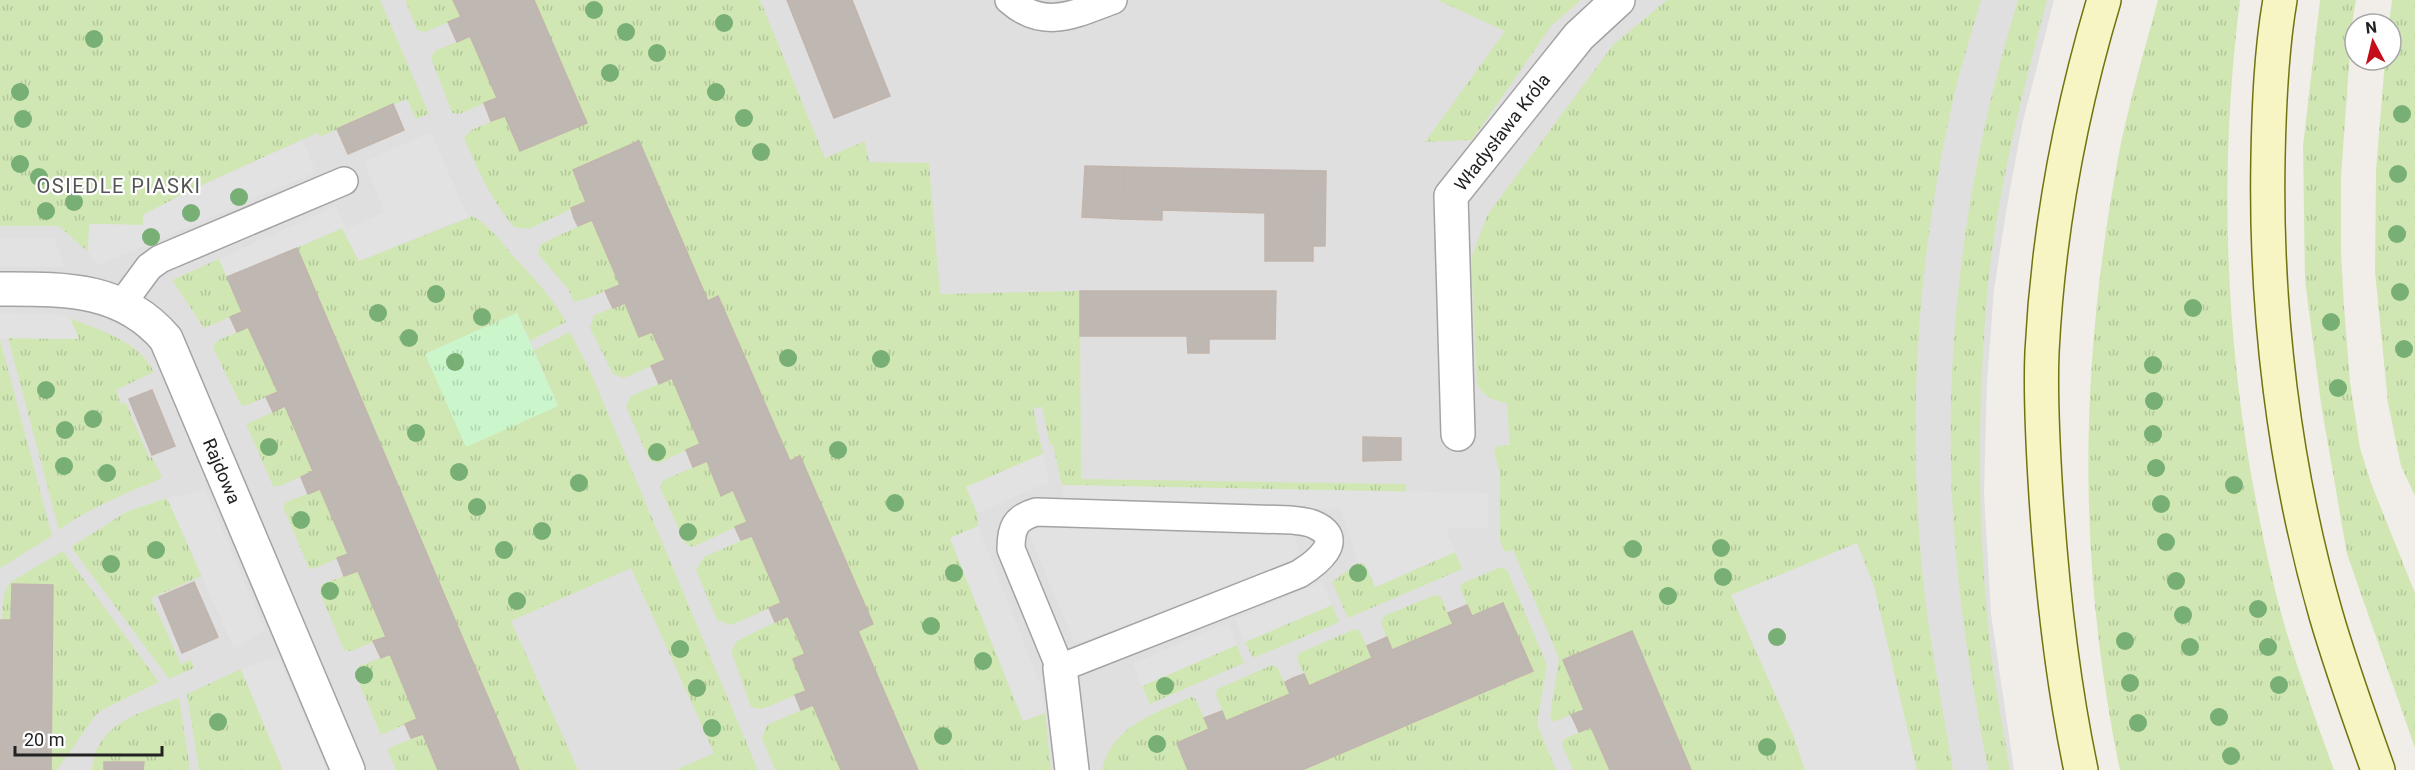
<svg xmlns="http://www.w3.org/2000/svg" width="2415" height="770" font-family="Roboto,sans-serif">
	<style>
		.residential { fill: #e0dfdf }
		.grass { fill: url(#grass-tufts) }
		.park { fill: url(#park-tufts) }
		.parking { fill: #e2e2e2 }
		.building { fill: #bfb7b2; stroke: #c2b5ad; stroke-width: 1.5 }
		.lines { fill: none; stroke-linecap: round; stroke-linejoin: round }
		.lane-casing { stroke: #a3a3a3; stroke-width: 30 }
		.street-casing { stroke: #a3a3a3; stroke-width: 36 }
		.secondary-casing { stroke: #70740e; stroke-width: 36 }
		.lane { stroke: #fff; stroke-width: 27 }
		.street { stroke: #fff; stroke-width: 33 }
		.secondary { stroke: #f6f5c3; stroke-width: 33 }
		.tree { fill: #78af75 }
		.labels { text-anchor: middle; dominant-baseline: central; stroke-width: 4.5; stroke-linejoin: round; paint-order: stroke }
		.street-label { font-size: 18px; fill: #222; stroke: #fff }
		.neighbourhood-label { font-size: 20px; letter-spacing: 1.5px; fill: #555; stroke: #fff }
	</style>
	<defs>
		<pattern id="grass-tufts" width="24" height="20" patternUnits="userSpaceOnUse" patternTransform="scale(1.5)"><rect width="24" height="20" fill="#d0e7b4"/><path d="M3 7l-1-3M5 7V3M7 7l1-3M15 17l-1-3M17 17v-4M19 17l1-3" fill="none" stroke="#b2c69a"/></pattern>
		<pattern id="park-tufts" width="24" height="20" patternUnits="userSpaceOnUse" patternTransform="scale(1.5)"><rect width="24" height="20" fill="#cbf6cc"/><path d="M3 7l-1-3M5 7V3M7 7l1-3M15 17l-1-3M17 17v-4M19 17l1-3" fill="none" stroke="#aed3af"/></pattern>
	</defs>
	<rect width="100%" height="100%" fill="#f1eee9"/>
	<!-- residential -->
	<polygon class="residential" points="0,0 2054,0 2022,125 2007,206 1994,290 1987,381 1984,493 1991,614 2014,770 0,770"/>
	<!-- grass -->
	<g class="grass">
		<polygon points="0,0 380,0 429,114 416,119 407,99 320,137 317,133 189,191 143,215 143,225 90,224 88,252 59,226 0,226"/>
		<polygon points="405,0 453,0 461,17 425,32 417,30"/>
		<path d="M534,0H760L825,158L865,141L869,162L929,163L940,294L1080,291L1081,479L1406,484V492L1062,485L1053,445H1050L1042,407L1033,408L1043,454L967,487L977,513L978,526L950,538L1024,721L1045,713L1051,770H918L858,631L799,456L790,461L718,297L708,301L639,141L573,170L586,202L529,229L514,227C491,200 478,170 464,138L471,130L505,116L520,150L587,123Z"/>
		<polygon points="1437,0 1581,0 1552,25 1472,140 1425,142 1505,31"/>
		<path d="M1667,0H1981C1970,38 1958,75 1950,114C1915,274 1906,442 1926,605C1933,660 1944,715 1953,770H1917L1913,759L1794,737L1805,770H1691L1632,631L1563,660L1584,710L1553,722L1550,716L1559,658L1513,550L1505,552L1500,541V473L1494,451L1497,446L1510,445L1507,403C1493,400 1486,398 1477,385L1471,258L1488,214L1613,45Z"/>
		<path d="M2018,0H2047C2022,94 1998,188 1988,285C1977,404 1977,525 1990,644C1995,686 2003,728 2010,770H1988C1975,699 1962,627 1956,555C1939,368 1963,179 2018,0Z"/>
		<path d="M2158,0H2240C2220,158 2224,317 2251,474C2261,529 2272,584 2288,637C2302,682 2318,726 2334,770H2120L2118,761C2077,554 2080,366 2118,158C2128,105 2144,52 2158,0Z"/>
		<polygon points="2320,0 2356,0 2352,24 2341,177 2341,254 2344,306 2350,382 2360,448 2371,483 2415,593 2415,748 2347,554 2321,404 2305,280 2303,146"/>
		<polygon points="2392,0 2415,0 2415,496 2401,466 2388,403 2375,272 2376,170 2385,60 2391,60 2389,24"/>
		<polygon points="470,36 497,98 459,114 452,113 431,58 435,51"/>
		<path d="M473,216C491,227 502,243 516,259C535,280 553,298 566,322L530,341L517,313L425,354L466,446L558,406L534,350L570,332L591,373L758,770H676L714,753L631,568L511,621L578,770H519L297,248L342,228L359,261Z"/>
		<polygon points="592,220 620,285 586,299 574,302 568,289 538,254 541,244"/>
		<polygon points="219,259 242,312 204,328 172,280"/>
		<polygon points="625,303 639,337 652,332 665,360 624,378 613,374 590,328 594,315"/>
		<path d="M70,318C101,331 138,340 154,372L116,390L121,404L126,403L149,458L152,457L162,477C154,484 141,486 131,491C107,502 80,514 59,530L8,338L78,339Z"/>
		<polygon points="248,327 278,392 245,406 241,405 213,348 215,342"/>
		<polygon points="0,339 52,536 0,568"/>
		<polygon points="672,378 700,444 659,463 650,461 626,407 631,396"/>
		<polygon points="285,407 313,471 280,486 273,486 246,424"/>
		<polygon points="707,461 721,495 733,490 747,522 693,547 686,544 660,488 662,481"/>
		<polygon points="320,489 348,554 313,569 309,568 283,507 286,502"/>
		<polygon points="167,498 202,576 151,598 181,664 191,660 194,668 169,679 71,547 126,512"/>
		<polygon points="752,536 781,603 731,625 717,620 696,570 704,557"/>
		<path d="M63,551L159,682L102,710L95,716L57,770H51L53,585L12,584L11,620H2C3,606 1,592 12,581Z"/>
		<polygon points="1455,552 1462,569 1348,618 1332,582 1358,563 1365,564 1376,587"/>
		<polygon points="1501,567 1507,570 1547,665 1537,724 1556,770 1302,770 1532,671 1503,603 1472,616 1460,587 1463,583"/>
		<polygon points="358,571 386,637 351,651 344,650 320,593 322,584"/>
		<polygon points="1435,595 1441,597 1453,624 1392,650 1381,623 1384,616"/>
		<polygon points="1332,605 1339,622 1253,658 1245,642"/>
		<polygon points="788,616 805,654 793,659 806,691 762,709 751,707 731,651 737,641"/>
		<polygon points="1355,629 1360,631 1372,658 1309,686 1297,659 1299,653"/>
		<polygon points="1237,645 1244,663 1150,704 1142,686"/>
		<polygon points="390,654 417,719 381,735 355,673 359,666"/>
		<polygon points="1272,665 1277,667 1290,694 1226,721 1216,694 1217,689"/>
		<polygon points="241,669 283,770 199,770 187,694"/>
		<path d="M1191,697L1195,698L1209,729L1177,743L1188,770H1102C1111,726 1156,713 1191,697Z"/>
		<path d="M179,698L190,770H143V762H104V770H92C94,724 143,711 179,698Z"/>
		<polygon points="813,705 841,770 775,770 762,738 767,725"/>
		<polygon points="1591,727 1610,770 1573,770 1562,745 1564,739"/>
		<polygon points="423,734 438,770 396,770 387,749"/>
	</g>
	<!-- park -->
	<polygon class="park" points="517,313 558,406 466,447 425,354"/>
	<!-- parking -->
	<g class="parking">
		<polygon points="431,132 468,217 359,261 342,228 227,277 219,259 336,206 347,229 385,212 364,162"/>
		<polygon points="302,140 316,172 99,265 88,252 89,224 143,225 143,215 189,191"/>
		<polygon points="0,238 54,238 65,267 0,266"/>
		<polygon points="0,313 52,314 70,318 79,339 0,338"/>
		<polygon points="1043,454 1049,482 977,513 966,487"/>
		<polygon points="1062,485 1488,493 1488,528 1449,528 1447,534 1455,552 1375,587 1365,564 1358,563 1341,509 1064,503"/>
		<polygon points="205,490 265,630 234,649 167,498"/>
		<polygon points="1037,525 1288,531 1296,539 1298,547 1296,555 1288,565 1078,643 1074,642 1030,536 1030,532"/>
		<polygon points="978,526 1040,684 1045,713 1023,721 950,538"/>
		<polygon points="1857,543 1874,586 1917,770 1805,770 1794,737 1731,595"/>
		<polygon points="1322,582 1332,605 1245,642 1235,619"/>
		<polygon points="1227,623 1237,645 1142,686 1133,664"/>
		<polygon points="278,656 327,770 283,770 241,669"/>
	</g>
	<!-- building -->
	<g class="building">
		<polygon points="453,0 534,0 587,123 520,151 505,116 491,121 484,103 497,98 470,36 457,42 448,22 461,17"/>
		<polygon points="787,0 852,0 890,96 834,118"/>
		<polygon points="393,104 404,130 348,154 337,129"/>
		<polygon points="639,141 708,301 718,296 790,461 800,456 873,624 858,631 918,770 841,770 813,705 801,710 795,695 806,691 793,659 805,654 788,616 775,622 769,608 781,603 752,536 741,540 738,534 735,527 747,522 733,490 721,496 707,461 693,467 686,450 700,444 672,378 659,384 651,366 665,360 652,332 639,337 625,303 613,308 609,300 605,291 620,285 592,220 578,226 574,218 571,208 586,202 573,170"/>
		<polygon points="1085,166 1125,167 1122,219 1082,217"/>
		<polygon points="1125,167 1326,171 1325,246 1313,246 1313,261 1265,261 1265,213 1162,210 1162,220 1122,219"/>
		<polygon points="297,248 466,646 519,770 438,770 423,734 411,738 405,724 417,719 390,654 381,658 373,641 386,637 358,571 344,576 341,568 337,558 348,554 320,489 308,494 301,477 313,471 285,406 273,412 266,397 278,392 248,327 237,332 230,317 242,312 227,277"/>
		<polygon points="1080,291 1276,291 1275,339 1209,339 1209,353 1188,353 1187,336 1080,336"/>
		<polygon points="152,390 175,446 152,455 129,399"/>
		<polygon points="1363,437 1401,438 1401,460 1363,461"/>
		<polygon points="194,582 218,637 182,653 159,597"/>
		<polygon points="12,584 53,585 51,770 0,770 0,620 11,620"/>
		<polygon points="1503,603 1533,671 1302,770 1188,770 1177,743 1209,729 1204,718 1222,711 1226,721 1290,694 1285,682 1293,678 1304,674 1309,686 1372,658 1367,646 1387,637 1392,650 1453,624 1448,613 1467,605 1472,616"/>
		<polygon points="1632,631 1691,770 1610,770 1591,727 1579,732 1575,723 1571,715 1584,710 1563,660"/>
		<polygon points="104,762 144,762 143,770 104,770"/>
	</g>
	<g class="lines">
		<!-- lane casing -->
		<g class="lane-casing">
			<g id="lane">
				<path d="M1009,0C1044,31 1075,14 1113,0"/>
				<polyline points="121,305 149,267 160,259 344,181"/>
				<path d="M1036,512L1291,520C1298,521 1308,521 1315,525C1348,540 1315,564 1299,574L1060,668L1011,549C1011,528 1015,518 1036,512Z"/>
			</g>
		</g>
		<!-- street casing -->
		<g class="street-casing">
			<g id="street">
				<path d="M0,289C63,289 122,287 166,339L348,770"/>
				<polyline points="1458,434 1451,196 1579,36 1618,0"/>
				<polyline points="1060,668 1072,770"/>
			</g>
		</g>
		<!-- secondary casing -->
		<g class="secondary-casing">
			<g id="secondary">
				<path d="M2280,0C2271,52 2269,106 2268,158C2265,310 2284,469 2326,615C2341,667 2360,719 2378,770"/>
				<path d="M2081,770C2062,680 2052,588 2046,496C2043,449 2040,399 2042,352C2048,233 2070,114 2104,0"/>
			</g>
		</g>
		<!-- lane -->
		<use href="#lane" class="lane"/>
		<!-- street -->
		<use href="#street" class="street"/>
		<!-- secondary -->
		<use href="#secondary" class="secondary"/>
	</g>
	<!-- trees -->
	<g class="tree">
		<circle cx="594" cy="10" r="9"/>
		<circle cx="724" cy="23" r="9"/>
		<circle cx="626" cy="32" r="9"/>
		<circle cx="94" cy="39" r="9"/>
		<circle cx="657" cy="53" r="9"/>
		<circle cx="610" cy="73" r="9"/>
		<circle cx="20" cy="92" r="9"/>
		<circle cx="716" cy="92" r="9"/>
		<circle cx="2402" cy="114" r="9"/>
		<circle cx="744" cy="118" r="9"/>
		<circle cx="23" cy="119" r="9"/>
		<circle cx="761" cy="152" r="9"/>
		<circle cx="20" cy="164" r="9"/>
		<circle cx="2398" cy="174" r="9"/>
		<circle cx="39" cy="177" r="9"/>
		<circle cx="239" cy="197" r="9"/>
		<circle cx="74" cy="202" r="9"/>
		<circle cx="46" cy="211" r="9"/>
		<circle cx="191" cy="213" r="9"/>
		<circle cx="2397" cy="234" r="9"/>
		<circle cx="151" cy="237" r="9"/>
		<circle cx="2400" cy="292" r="9"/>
		<circle cx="436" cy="294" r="9"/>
		<circle cx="2193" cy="308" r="9"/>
		<circle cx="378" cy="313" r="9"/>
		<circle cx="482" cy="317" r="9"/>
		<circle cx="2331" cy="322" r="9"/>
		<circle cx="409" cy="338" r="9"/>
		<circle cx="2404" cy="349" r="9"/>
		<circle cx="788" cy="358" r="9"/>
		<circle cx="881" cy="359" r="9"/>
		<circle cx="455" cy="362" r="9"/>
		<circle cx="2153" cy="365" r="9"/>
		<circle cx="2338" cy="388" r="9"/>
		<circle cx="46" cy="390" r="9"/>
		<circle cx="2154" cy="401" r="9"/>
		<circle cx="93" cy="419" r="9"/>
		<circle cx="65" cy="430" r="9"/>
		<circle cx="416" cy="433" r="9"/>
		<circle cx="2153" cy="434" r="9"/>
		<circle cx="269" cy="447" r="9"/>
		<circle cx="838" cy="450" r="9"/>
		<circle cx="657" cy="452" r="9"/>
		<circle cx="64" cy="466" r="9"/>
		<circle cx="2156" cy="468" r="9"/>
		<circle cx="459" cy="472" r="9"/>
		<circle cx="107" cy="473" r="9"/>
		<circle cx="579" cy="483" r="9"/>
		<circle cx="2234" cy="485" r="9"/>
		<circle cx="895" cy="503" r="9"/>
		<circle cx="2161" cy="504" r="9"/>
		<circle cx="477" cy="507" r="9"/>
		<circle cx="301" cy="520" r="9"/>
		<circle cx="542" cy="531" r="9"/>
		<circle cx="688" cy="532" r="9"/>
		<circle cx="2166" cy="542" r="9"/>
		<circle cx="1721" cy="548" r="9"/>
		<circle cx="1633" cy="549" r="9"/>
		<circle cx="156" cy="550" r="9"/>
		<circle cx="504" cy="550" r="9"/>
		<circle cx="111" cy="564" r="9"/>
		<circle cx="954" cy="573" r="9"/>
		<circle cx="1358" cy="573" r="9"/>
		<circle cx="1723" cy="577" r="9"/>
		<circle cx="2176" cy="581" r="9"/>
		<circle cx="330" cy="591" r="9"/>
		<circle cx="1668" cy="596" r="9"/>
		<circle cx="517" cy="601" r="9"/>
		<circle cx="2258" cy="609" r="9"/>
		<circle cx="2183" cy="615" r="9"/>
		<circle cx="931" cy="626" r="9"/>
		<circle cx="1777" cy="637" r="9"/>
		<circle cx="2125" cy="641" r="9"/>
		<circle cx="2190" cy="647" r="9"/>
		<circle cx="2268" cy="647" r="9"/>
		<circle cx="680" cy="649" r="9"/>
		<circle cx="983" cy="661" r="9"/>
		<circle cx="364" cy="675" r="9"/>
		<circle cx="2130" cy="683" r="9"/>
		<circle cx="2279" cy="685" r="9"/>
		<circle cx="1165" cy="686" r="9"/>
		<circle cx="697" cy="688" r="9"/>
		<circle cx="2219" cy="717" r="9"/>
		<circle cx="218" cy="722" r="9"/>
		<circle cx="2138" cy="723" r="9"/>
		<circle cx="712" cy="728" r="9"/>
		<circle cx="943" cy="736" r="9"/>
		<circle cx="1157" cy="744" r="9"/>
		<circle cx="1767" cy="747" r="9"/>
		<circle cx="2231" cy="756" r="9"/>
	</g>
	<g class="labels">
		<!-- street labels -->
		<g class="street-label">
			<text transform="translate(1502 132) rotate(-52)">Władysława Króla</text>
			<text transform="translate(222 471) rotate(67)">Rajdowa</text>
		</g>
		<!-- neighbourhood labels -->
		<g class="neighbourhood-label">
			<text x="119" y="186">OSIEDLE PIASKI</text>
		</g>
	</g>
	<!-- north arrow -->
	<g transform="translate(2373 42) rotate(353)"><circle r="28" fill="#ffffff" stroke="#a7a7a7" stroke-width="1.5"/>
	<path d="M0-4.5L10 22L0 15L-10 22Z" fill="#c40f1b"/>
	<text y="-9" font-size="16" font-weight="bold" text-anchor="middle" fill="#222222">N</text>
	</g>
	<!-- scale -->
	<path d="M15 746v9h147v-9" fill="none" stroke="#222222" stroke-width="3"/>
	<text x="24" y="746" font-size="18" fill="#222222" stroke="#ffffff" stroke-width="4.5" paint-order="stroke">20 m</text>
</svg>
